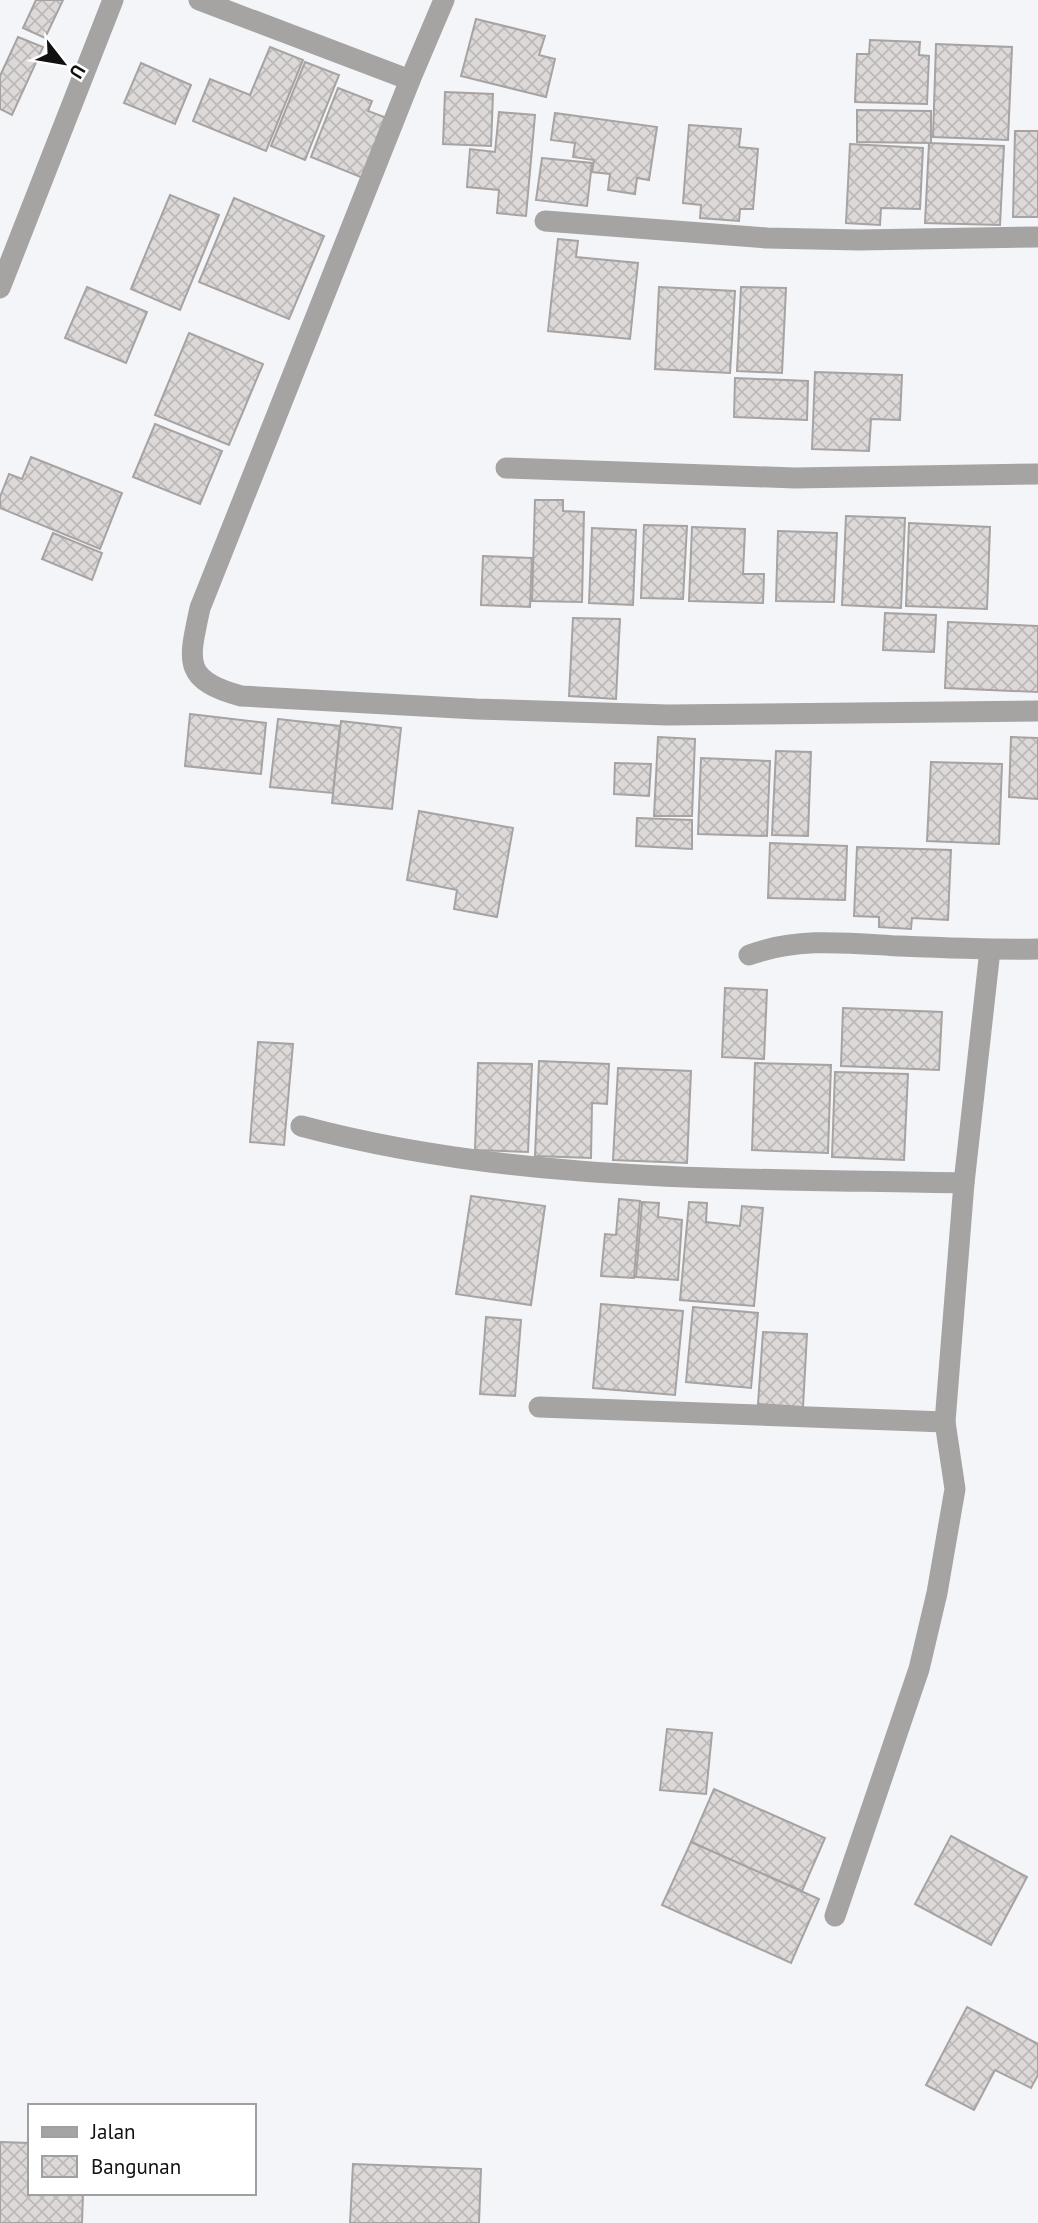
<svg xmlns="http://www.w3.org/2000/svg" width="1038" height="2223" font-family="'PT Sans',sans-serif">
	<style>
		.building { fill: url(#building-cross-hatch); stroke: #a7a3a2; stroke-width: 2 }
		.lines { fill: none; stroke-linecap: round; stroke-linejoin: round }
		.street { stroke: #a5a4a3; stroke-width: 21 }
	</style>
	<defs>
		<pattern id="building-cross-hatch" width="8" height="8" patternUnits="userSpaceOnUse" patternTransform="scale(1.75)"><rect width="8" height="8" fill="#ddd9d8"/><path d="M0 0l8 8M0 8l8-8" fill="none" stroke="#bdb9b8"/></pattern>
	</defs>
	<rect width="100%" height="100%" fill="#f4f5f8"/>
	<!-- building -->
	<g class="building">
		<polygon points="36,0 63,0 45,38 23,28"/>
		<polygon points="476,19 545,36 539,55 555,59 546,97 461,76"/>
		<polygon points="18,37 43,47 12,115 0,109 0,76"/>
		<polygon points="870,40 920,42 919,55 929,56 927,104 855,102 857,54 869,54"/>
		<polygon points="936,44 1012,47 1008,140 933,137"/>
		<polygon points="270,47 303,60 266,151 193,121 210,79 250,95"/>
		<polygon points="305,62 339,75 305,160 271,146"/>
		<polygon points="141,63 191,85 175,124 124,103"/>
		<polygon points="338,88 372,101 368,111 387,118 363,178 311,157"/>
		<polygon points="445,92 493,94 491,146 443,144"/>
		<polygon points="857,110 931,111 931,143 857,142"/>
		<polygon points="499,112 535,115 526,216 497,213 499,190 467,187 470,149 495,152"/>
		<polygon points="555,113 657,127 649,180 637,178 635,194 608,190 610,174 592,172 594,160 573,157 575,143 551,140"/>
		<polygon points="689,125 741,129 739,147 758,149 753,209 740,209 739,221 700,218 701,205 683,203"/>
		<polygon points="1015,131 1038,131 1038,217 1013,217"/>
		<polygon points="929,143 1004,146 1000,225 925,223"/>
		<polygon points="850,144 923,148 920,209 881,208 880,225 846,223"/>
		<polygon points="542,158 592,163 587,206 536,200"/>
		<polygon points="170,195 219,215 180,310 131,289"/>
		<polygon points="234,198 324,236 289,319 199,282"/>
		<polygon points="558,239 578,241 576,257 638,263 630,339 548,331"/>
		<polygon points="87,287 147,312 126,363 65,338"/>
		<polygon points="659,287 735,291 730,373 655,369"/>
		<polygon points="741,287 786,288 782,373 737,371"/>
		<polygon points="189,333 263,364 229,445 155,415"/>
		<polygon points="815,372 902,375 900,420 871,419 869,451 812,449"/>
		<polygon points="735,378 808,381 807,420 734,417"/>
		<polygon points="155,424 222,451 200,504 133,477"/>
		<polygon points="31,457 122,493 100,549 0,508 0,497 9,474 22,479"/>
		<polygon points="535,500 563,500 563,511 584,512 582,602 532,601"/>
		<polygon points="846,516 905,518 901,608 842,605"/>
		<polygon points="909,523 990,527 987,609 906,606"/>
		<polygon points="644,525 687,526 683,599 641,598"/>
		<polygon points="692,527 745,529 743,574 764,574 763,603 689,601"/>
		<polygon points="592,528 636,530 633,605 589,603"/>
		<polygon points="778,531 837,533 834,602 776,601"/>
		<polygon points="53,533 102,553 92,580 42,559"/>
		<polygon points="483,556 532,558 530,607 481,605"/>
		<polygon points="885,613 936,615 934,652 883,650"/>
		<polygon points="573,618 620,619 616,699 569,696"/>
		<polygon points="948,622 1038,626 1038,692 945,688"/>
		<polygon points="190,714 266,723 261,774 185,766"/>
		<polygon points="278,719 340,726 333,793 270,787"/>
		<polygon points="341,721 401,728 392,809 332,803"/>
		<polygon points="658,737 695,739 692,816 654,816"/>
		<polygon points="1011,737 1038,738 1038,799 1009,797"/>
		<polygon points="776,751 811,752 808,836 772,835"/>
		<polygon points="701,758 770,761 767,836 698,834"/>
		<polygon points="931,762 1002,764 999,844 927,841"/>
		<polygon points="615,763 651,764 649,796 614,794"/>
		<polygon points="419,811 513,828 497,917 454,909 457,890 407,880"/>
		<polygon points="637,818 692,820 692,849 636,846"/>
		<polygon points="770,843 847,846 845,900 768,898"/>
		<polygon points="857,847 951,850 948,920 912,918 911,929 879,927 879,917 854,916"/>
		<polygon points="725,988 767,990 764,1059 722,1057"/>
		<polygon points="843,1008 942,1012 939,1070 841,1066"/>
		<polygon points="258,1042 293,1044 284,1145 250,1142"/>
		<polygon points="539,1061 609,1064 607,1104 592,1103 591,1158 535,1156"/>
		<polygon points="478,1063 532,1064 528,1152 475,1150"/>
		<polygon points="755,1063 831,1065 828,1153 752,1150"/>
		<polygon points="618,1068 691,1071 687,1163 613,1160"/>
		<polygon points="835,1072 908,1074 904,1160 832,1157"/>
		<polygon points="471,1196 545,1206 531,1305 456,1294"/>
		<polygon points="619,1199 640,1201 634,1278 601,1276 605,1234 616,1235"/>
		<polygon points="642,1202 659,1203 658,1217 682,1220 678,1280 636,1277"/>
		<polygon points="689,1202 707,1203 706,1222 740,1226 742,1206 763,1208 754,1306 680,1300"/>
		<polygon points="601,1304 683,1311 675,1395 593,1388"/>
		<polygon points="693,1307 758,1313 751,1388 686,1382"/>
		<polygon points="486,1317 521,1320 515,1396 480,1394"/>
		<polygon points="763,1332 807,1334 803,1407 758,1404"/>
		<polygon points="667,1729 712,1733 706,1794 660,1790"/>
		<polygon points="714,1789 825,1838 802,1891 691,1842"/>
		<polygon points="951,1836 1027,1877 991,1945 915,1904"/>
		<polygon points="691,1842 819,1899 791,1963 662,1905"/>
		<polygon points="967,2007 1038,2044 1038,2075 1031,2088 995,2070 974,2110 926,2085"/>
		<polygon points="0,2142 30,2143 30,2193 83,2193 82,2223 0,2223"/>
		<polygon points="353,2164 481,2169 479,2223 350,2223"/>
	</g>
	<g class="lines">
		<!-- street -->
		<g class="street">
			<polyline points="199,0 410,80 444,0"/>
			<path d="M410,80L200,608C189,660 181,680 241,696L476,709L668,715L1038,711"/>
			<polyline points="545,221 767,238 859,240 1038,237"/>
			<polyline points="0,288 113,0"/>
			<polyline points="506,468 795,478 1038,474"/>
			<path d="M749,955C798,937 847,943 898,946C945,948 991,950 1038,949"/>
			<path d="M301,1126C517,1184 742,1178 964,1183"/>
			<polyline points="539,1407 945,1422"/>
			<polyline points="835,1916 919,1669 937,1593 955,1489 945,1422 964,1183 990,950"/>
		</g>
	</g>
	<!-- legend -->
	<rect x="28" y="2104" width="228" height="91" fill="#ffffff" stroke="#a0a0a0" stroke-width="2"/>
	<rect x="42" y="2127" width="35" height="10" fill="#a5a4a3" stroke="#a0a0a0" stroke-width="2"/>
	<text x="91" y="2139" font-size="21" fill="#111112">Jalan</text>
	<rect x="42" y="2156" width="35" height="21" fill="url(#building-cross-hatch)" stroke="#a0a0a0" stroke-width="2"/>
	<text x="91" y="2174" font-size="21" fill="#111112">Bangunan</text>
	<!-- north arrow -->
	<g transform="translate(63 63) rotate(121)" stroke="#ffffff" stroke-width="5" paint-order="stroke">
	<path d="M0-5L12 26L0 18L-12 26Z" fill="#111112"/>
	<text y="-10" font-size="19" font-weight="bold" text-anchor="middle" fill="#111112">U</text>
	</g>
</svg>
